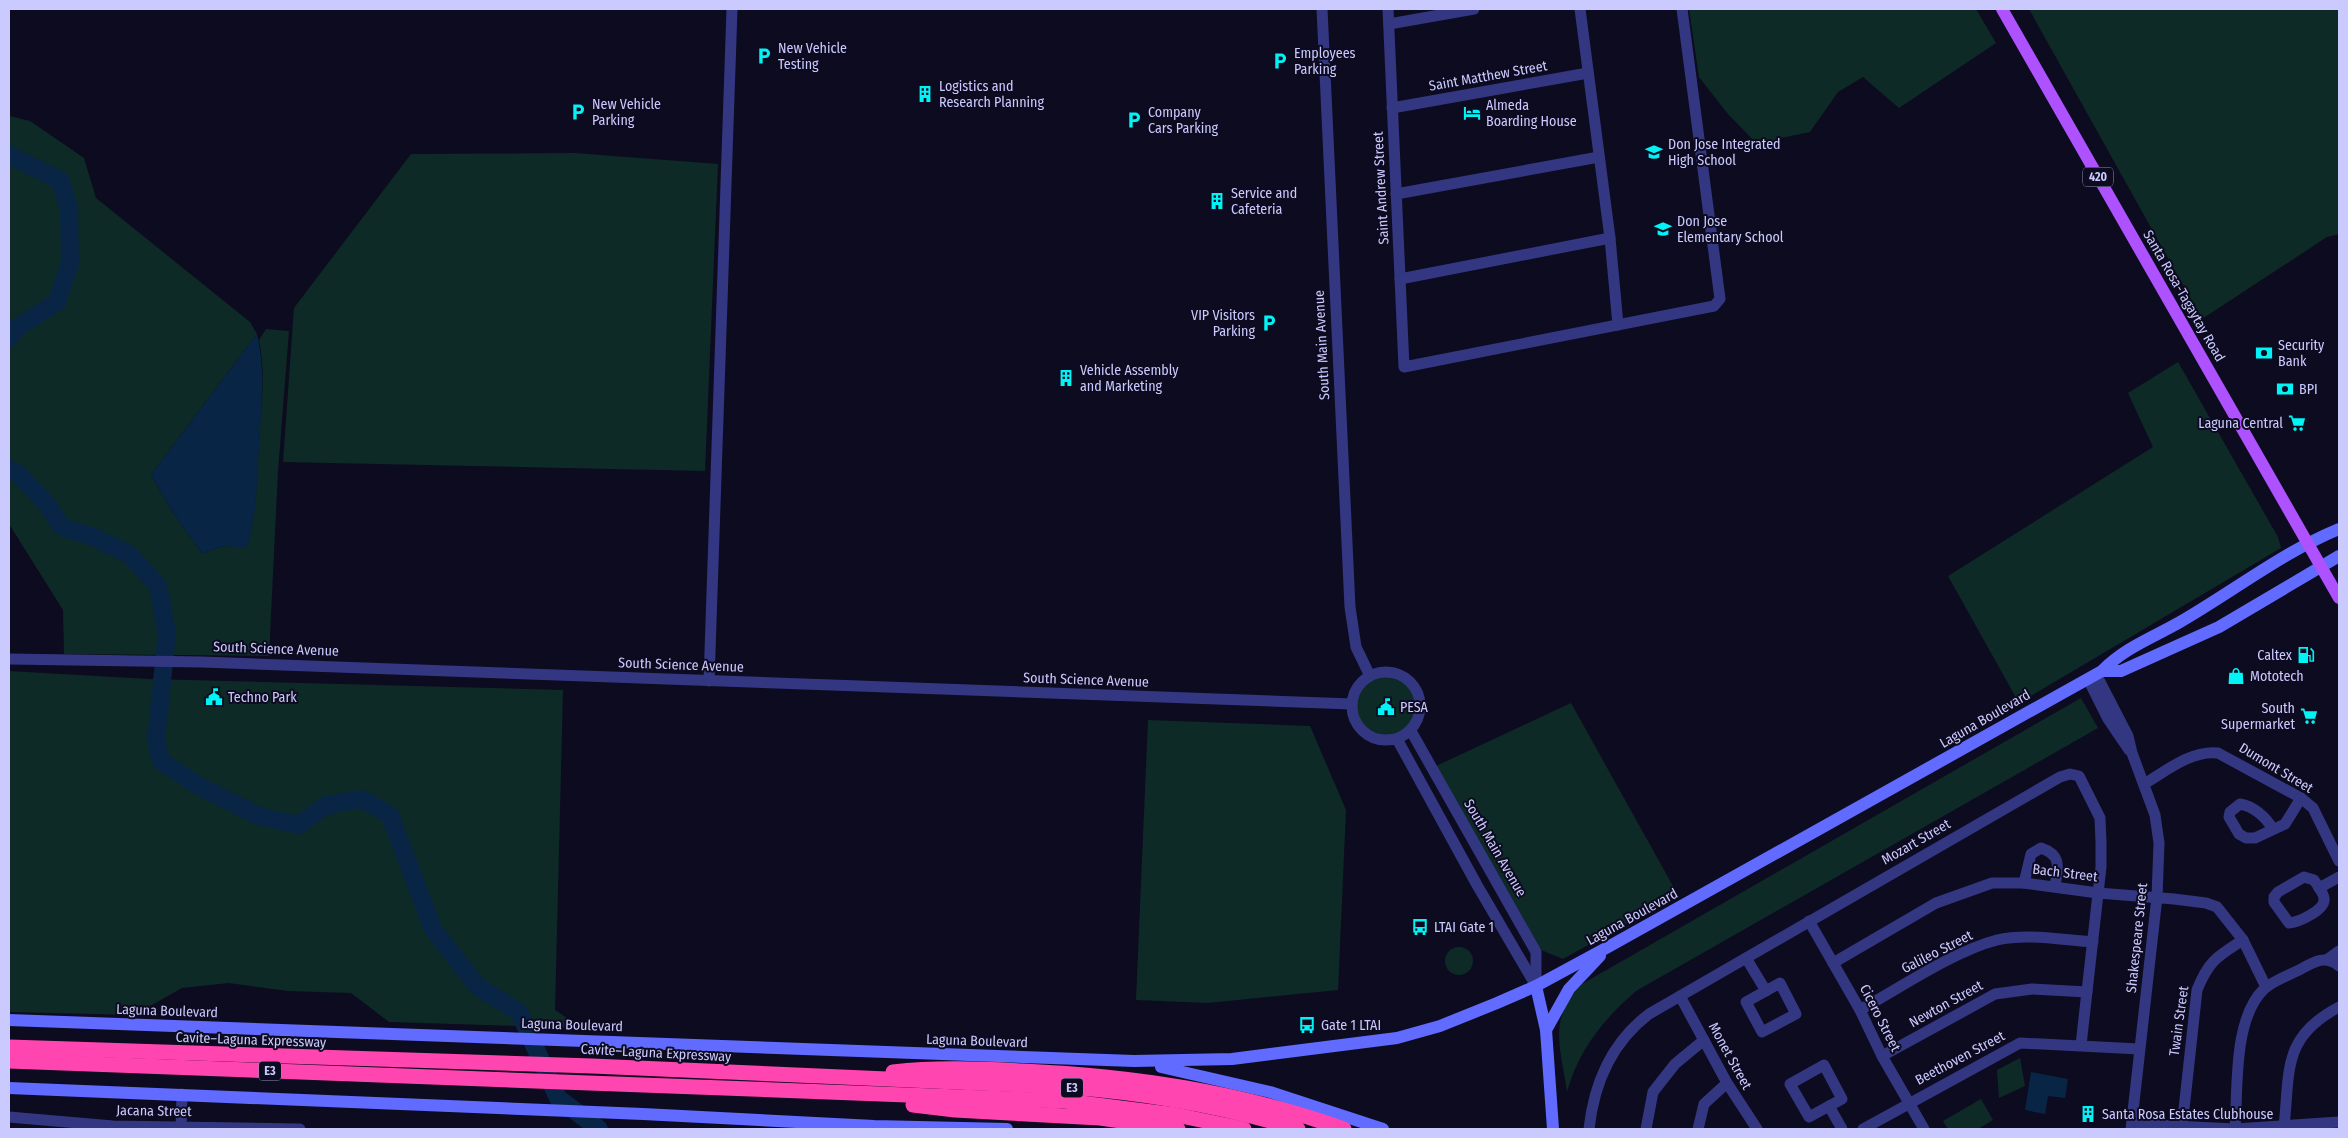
<svg xmlns="http://www.w3.org/2000/svg" width="2348" height="1138" font-family="'Fira Sans Condensed',sans-serif">
	<style>
		.green { fill: #0e2a26 }
		.water { fill: #092546 }
		.lines { fill: none; stroke-linecap: round; stroke-linejoin: round }
		.river { stroke: #092546; stroke-width: 18 }
		.street { stroke: #333782; stroke-width: 11 }
		.secondary { stroke: #616bff; stroke-width: 12 }
		.primary { stroke: #ae51ff; stroke-width: 12 }
		.highway { stroke: #ff45af; stroke-width: 15 }
		.labels { text-anchor: middle; dominant-baseline: central; stroke-width: 4; stroke-linejoin: round; paint-order: stroke }
		.shield { fill: #0d0b20; stroke: #9291bc; stroke-width: 1 }
		.shield-label { font-size: 12px; font-weight: bold; fill: #cbcaff }
		.poi-label { font-size: 14px; fill: #cbcaff; stroke: #0d0b20; text-anchor: start }
		.street-label { font-size: 14px; fill: #cbcaff; stroke: #0d0b20 }
	</style>
	<rect width="100%" height="100%" fill="#0d0b20"/>
	<!-- green -->
	<g class="green">
		<polygon points="1689,9 1976,9 1996,43 1899,108 1863,77 1838,92 1810,132 1781,138 1760,147 1728,114 1699,77"/>
		<polygon points="2029,9 2339,9 2339,234 2327,237 2202,319"/>
		<path d="M9,116L30,121L84,158L96,198L250,322L257,334L151,475L177,519L202,553L224,546L247,547C257,512 257,476 259,440C261,407 266,373 259,340L266,329L289,331L278,471L269,656L64,654L63,610L9,524Z"/>
		<polygon points="574,153 718,164 705,471 283,462 294,308 411,154"/>
		<polygon points="2178,362 2278,537 2281,548 2019,703 1948,576 2153,447 2128,393"/>
		<polygon points="9,671 149,679 563,690 555,1010 582,1028 389,1022 351,993 288,991 229,983 182,988 134,1015 9,1012"/>
		<circle cx="1386" cy="706" r="29"/>
		<path d="M2081,698L2098,728L1636,991C1603,1020 1579,1049 1567,1092C1561,1048 1547,1019 1582,984Z"/>
		<polygon points="1571,703 1678,895 1563,959 1541,950 1436,766"/>
		<polygon points="1148,720 1310,726 1346,810 1338,990 1208,1003 1136,1000"/>
		<circle cx="1459" cy="961" r="14"/>
		<polygon points="2020,1058 2025,1086 1999,1098 1997,1070"/>
		<polygon points="1981,1099 1993,1120 1978,1129 1948,1129 1943,1121"/>
	</g>
	<!-- water -->
	<g class="water">
		<path d="M257,334C266,370 261,408 259,445C257,479 257,514 247,548L224,546L202,553L177,519L151,475Z"/>
		<polygon points="2031,1072 2068,1079 2065,1098 2048,1096 2045,1114 2025,1110"/>
	</g>
	<g class="lines">
		<!-- river -->
		<g class="river">
			<polyline points="9,155 60,180 69,209 70,263 57,302 15,329 9,338"/>
			<polyline points="9,469 18,474 47,504 62,527 91,536 129,554 158,586 167,633 156,740 161,761 199,786 259,816 298,825 327,805 362,799 390,815 433,929 478,987 519,1012 558,1098 599,1129"/>
		</g>
		<!-- street -->
		<g class="street">
			<polyline points="1322,9 1350,607 1356,647 1370,676"/>
			<polyline points="1388,9 1404,367 1714,306 1720,299 1682,9"/>
			<polyline points="1580,9 1610,238 1618,325"/>
			<polyline points="1389,24 1474,9"/>
			<polyline points="1392,108 1588,73"/>
			<polyline points="1396,194 1599,157"/>
			<polyline points="1400,279 1610,238"/>
			<polyline points="9,659 202,662 1352,704"/>
			<circle cx="1386" cy="706" r="34"/>
			<polyline points="2096,674 2128,736 2132,753 2155,815 2159,843 2157,897 2131,1129"/>
			<polyline points="2088,679 2108,719 2129,750"/>
			<polyline points="709,681 732,9"/>
			<polyline points="1411,731 1536,952 1536,986"/>
			<polyline points="1397,739 1477,885 1536,986"/>
			<path d="M2144,784C2166,771 2191,750 2218,753L2301,798L2313,808L2339,861"/>
			<path d="M2272,828C2266,817 2253,806 2240,804L2230,812L2229,817L2239,834L2246,838H2255L2285,824L2301,798"/>
			<path d="M2304,877L2314,880C2317,885 2323,892 2324,898C2326,910 2299,922 2289,923L2274,902V897L2278,892Z"/>
			<path d="M2024,883L2031,854L2041,848C2062,855 2058,867 2055,886"/>
			<polyline points="2319,888 2339,877"/>
			<polyline points="1809,921 1860,1010 1882,1056 1924,1129"/>
			<polyline points="1746,958 1766,991"/>
			<polyline points="2328,959 2339,951"/>
			<polyline points="1833,963 1936,903 1992,883 2024,883 2098,893 2174,899 2206,903 2217,907 2243,940 2266,987"/>
			<polygon points="1780,983 1796,1014 1762,1032 1746,1002"/>
			<polyline points="1680,996 1727,1083 1757,1129"/>
			<path d="M1860,1010C1900,988 1954,951 1997,940C2027,933 2062,940 2093,942"/>
			<polyline points="1882,1056 1995,994 2032,989 2087,992"/>
			<polygon points="1824,1065 1842,1099 1809,1117 1790,1084"/>
			<polyline points="1829,1106 1842,1129"/>
			<polyline points="9,1117 113,1126 300,1129"/>
			<polyline points="2132,1124 2235,1129 2339,1122"/>
			<path d="M2182,1127L2197,990C2209,960 2217,957 2243,940"/>
			<path d="M2284,1127C2290,1070 2282,1037 2339,1007"/>
			<polyline points="181,1129 182,1094"/>
			<path d="M1589,1129C1594,1083 1611,1043 1649,1014L2060,777L2070,774L2079,776L2100,818L2101,842V867L2081,1045"/>
			<polyline points="1646,1129 1653,1092 1675,1064 1704,1040"/>
			<polyline points="1698,1129 1704,1104 1727,1083"/>
			<polyline points="1863,1129 2020,1043 2139,1049"/>
			<path d="M2235,1129C2238,1087 2233,1019 2264,989C2274,980 2290,975 2301,969C2315,961 2326,955 2339,966"/>
		</g>
		<!-- secondary -->
		<g class="secondary">
			<polyline points="2102,671 2121,671 2219,627 2339,556"/>
			<polyline points="1536,986 1546,1030 1553,1129"/>
			<path d="M9,1020L1134,1061L1232,1059L1397,1038L1440,1026L1497,1003L1536,986L1608,947L2102,671C2124,648 2152,638 2180,622C2232,592 2283,552 2339,529"/>
			<polyline points="1546,1030 1569,989 1600,956"/>
			<polyline points="1161,1067 1270,1092 1383,1129"/>
			<polyline points="9,1088 643,1114 874,1126 1007,1129"/>
		</g>
		<!-- primary -->
		<polyline class="primary" points="2002,9 2339,598"/>
		<!-- highway -->
		<g class="highway">
			<path d="M9,1047L592,1066L1068,1087C1146,1093 1223,1106 1298,1129"/>
			<polyline points="9,1061 1065,1101 1176,1115 1244,1129"/>
			<path d="M893,1072C937,1067 979,1069 1023,1071C1134,1076 1239,1092 1344,1129"/>
			<polyline points="913,1105 955,1110 1100,1118 1178,1129"/>
		</g>
	</g>
	<!-- icons -->
	<defs>
		<g id="parking-bare" transform="scale(1.35)"><path d="M-3.5-5.5H1a3.5 3.5 0 0 1 0 7H-1V5.5H-3.5ZM-1-3.4V-.6H.8a1.4 1.4 0 0 0 0-2.8Z" fill="#00f3f5" stroke="#0d0b20" stroke-width="2.5" paint-order="stroke"/></g>
		<g id="building-bare" transform="scale(1.35)"><path d="M-4-6H4V6H1V3H-1V6H-4ZM-2.5-4.3h1.7v1.8h-1.7ZM.8-4.3h1.7v1.8H.8ZM-2.5-1h1.7V.8h-1.7ZM.8-1h1.7V.8H.8Z" fill="#00f3f5" stroke="#0d0b20" stroke-width="2.5" paint-order="stroke"/></g>
		<g id="hotel-bare" transform="scale(1.35)"><path d="M-6-4.5h1.5V1H6V5H4.5V3h-9V5H-6ZM-4 0a1.8 1.8 0 1 1 3.6 0ZM.5 0V-2.5h3Q6-2.5 6 0Z" fill="#00f3f5" stroke="#0d0b20" stroke-width="2.5" paint-order="stroke"/></g>
		<g id="school-bare" transform="scale(1.35)"><path d="M0-5L7-2L0 1L-7-2ZM-4 1L0 2.5L4 1V4Q0 6-4 4Z" fill="#00f3f5" stroke="#0d0b20" stroke-width="2.5" paint-order="stroke"/></g>
		<g id="bank-bare" transform="scale(1.35)"><path d="M-6-4H6V4H-6ZM0-2.3a2.3 2.3 0 1 0 0 4.6a2.3 2.3 0 1 0 0-4.6Z" fill="#00f3f5" stroke="#0d0b20" stroke-width="2.5" paint-order="stroke"/></g>
		<g id="supermarket-bare" transform="scale(1.35)"><path d="M-6-5.5h2.5l.6 2H6L4.5 2H-2.5L-4.4-4H-6ZM-1.5 3.2a1.3 1.3 0 1 0 .1 0ZM3 3.2a1.3 1.3 0 1 0 .1 0Z" fill="#00f3f5" stroke="#0d0b20" stroke-width="2.5" paint-order="stroke"/></g>
		<g id="fuel-bare" transform="scale(1.35)"><path d="M-5.5-6h7V0h2V4h1.3V-2.5L3-4.5l.8-.8L6-3V5H2.5V1h-1V6h-7ZM-4.2-4.7v3.2H.2V-4.7Z" fill="#00f3f5" stroke="#0d0b20" stroke-width="2.5" paint-order="stroke"/></g>
		<g id="shop-bare" transform="scale(1.35)"><path d="M-5-2.5h2.3a2.7 3.5 0 0 1 5.4 0H5L5.5 6h-11ZM-1.5-2.5h3a1.5 2.3 0 0 0-3 0Z" fill="#00f3f5" stroke="#0d0b20" stroke-width="2.5" paint-order="stroke"/></g>
		<g id="civic-bare" transform="scale(1.35)"><path d="M-.6-6.5H3V-4.5H.6V-3L4-1V1h2V6H-6V1h2V-1L-.6-3ZM-1.2 2.5V6h2.4V2.5Z" fill="#00f3f5" stroke="#0d0b20" stroke-width="2.5" paint-order="stroke"/></g>
		<g id="bus-bare" transform="scale(1.35)"><path d="M-5-6H5V4H4V6H2V4H-2V6H-4V4H-5ZM-3.5-4V0h7V-4ZM-3.5 1.2v1.5H-2V1.2ZM2 1.2v1.5H3.5V1.2Z" fill="#00f3f5" stroke="#0d0b20" stroke-width="2.5" paint-order="stroke"/></g>
	</defs>
	<g fill-rule="evenodd">
		<use href="#parking-bare" x="764" y="56"/>
		<use href="#parking-bare" x="1280" y="61"/>
		<use href="#building-bare" x="925" y="94"/>
		<use href="#parking-bare" x="578" y="112"/>
		<use href="#hotel-bare" x="1472" y="113"/>
		<use href="#parking-bare" x="1134" y="120"/>
		<use href="#school-bare" x="1654" y="152"/>
		<use href="#building-bare" x="1217" y="201"/>
		<use href="#school-bare" x="1663" y="229"/>
		<use href="#parking-bare" x="1269" y="323"/>
		<use href="#bank-bare" x="2264" y="353"/>
		<use href="#building-bare" x="1066" y="378"/>
		<use href="#bank-bare" x="2285" y="389"/>
		<use href="#supermarket-bare" x="2297" y="423"/>
		<use href="#fuel-bare" x="2306" y="655"/>
		<use href="#shop-bare" x="2236" y="676"/>
		<use href="#civic-bare" x="214" y="697"/>
		<use href="#civic-bare" x="1386" y="707"/>
		<use href="#supermarket-bare" x="2309" y="716"/>
		<use href="#bus-bare" x="1420" y="927"/>
		<use href="#bus-bare" x="1307" y="1025"/>
		<use href="#building-bare" x="2088" y="1114"/>
	</g>
	<g class="labels">
		<!-- shield labels -->
		<g class="shield">
			<rect x="2083" y="167.5" width="30" height="19" rx="4"/>
			<rect x="259" y="1061.5" width="22" height="19" rx="4"/>
			<rect x="1061" y="1078.5" width="22" height="19" rx="4"/>
		</g>
		<g class="shield-label">
			<text x="2098" y="177">420</text>
			<text x="270" y="1071">E3</text>
			<text x="1072" y="1088">E3</text>
		</g>
		<!-- poi labels -->
		<g class="poi-label">
			<text x="778" y="48">New Vehicle<tspan x="778" dy="16">Testing</tspan></text>
			<text x="1294" y="53">Employees<tspan x="1294" dy="16">Parking</tspan></text>
			<text x="939" y="86">Logistics and<tspan x="939" dy="16">Research Planning</tspan></text>
			<text x="592" y="104">New Vehicle<tspan x="592" dy="16">Parking</tspan></text>
			<text x="1486" y="105">Almeda<tspan x="1486" dy="16">Boarding House</tspan></text>
			<text x="1148" y="112">Company<tspan x="1148" dy="16">Cars Parking</tspan></text>
			<text x="1668" y="144">Don Jose Integrated<tspan x="1668" dy="16">High School</tspan></text>
			<text x="1231" y="193">Service and<tspan x="1231" dy="16">Cafeteria</tspan></text>
			<text x="1677" y="221">Don Jose<tspan x="1677" dy="16">Elementary School</tspan></text>
			<text x="1255" y="315" text-anchor="end">VIP Visitors<tspan x="1255" dy="16">Parking</tspan></text>
			<text x="2278" y="345">Security<tspan x="2278" dy="16">Bank</tspan></text>
			<text x="1080" y="370">Vehicle Assembly<tspan x="1080" dy="16">and Marketing</tspan></text>
			<text x="2299" y="389">BPI</text>
			<text x="2283" y="423" text-anchor="end">Laguna Central</text>
			<text x="2292" y="655" text-anchor="end">Caltex</text>
			<text x="2250" y="676">Mototech</text>
			<text x="228" y="697">Techno Park</text>
			<text x="1400" y="707">PESA</text>
			<text x="2295" y="708" text-anchor="end">South<tspan x="2295" dy="16">Supermarket</tspan></text>
			<text x="1434" y="927">LTAI Gate 1</text>
			<text x="1321" y="1025">Gate 1 LTAI</text>
			<text x="2102" y="1114">Santa Rosa Estates Clubhouse</text>
		</g>
		<!-- street labels -->
		<g class="street-label">
			<text transform="translate(1488 76) rotate(-10)">Saint Matthew Street</text>
			<text transform="translate(1381 188) rotate(-93)">Saint Andrew Street</text>
			<text transform="translate(2184 296) rotate(60)">Santa Rosa-Tagaytay Road</text>
			<text transform="translate(1322 345) rotate(-93)">South Main Avenue</text>
			<text transform="translate(276 649) rotate(2)">South Science Avenue</text>
			<text transform="translate(681 665) rotate(2)">South Science Avenue</text>
			<text transform="translate(1086 680) rotate(2)">South Science Avenue</text>
			<text transform="translate(1985 719) rotate(-30)">Laguna Boulevard</text>
			<text transform="translate(2276 768) rotate(31)">Dumont Street</text>
			<text transform="translate(1916 842) rotate(-30)">Mozart Street</text>
			<text transform="translate(1495 848) rotate(60)">South Main Avenue</text>
			<text transform="translate(2065 873) rotate(7)">Bach Street</text>
			<text transform="translate(1632 917) rotate(-29)">Laguna Boulevard</text>
			<text transform="translate(2137 938) rotate(-84)">Shakespeare Street</text>
			<text transform="translate(1937 952) rotate(-27)">Galileo Street</text>
			<text transform="translate(1946 1004) rotate(-29)">Newton Street</text>
			<text transform="translate(167 1011) rotate(2)">Laguna Boulevard</text>
			<text transform="translate(1880 1018) rotate(63)">Cicero Street</text>
			<text transform="translate(2179 1021) rotate(-82)">Twain Street</text>
			<text transform="translate(572 1025) rotate(2)">Laguna Boulevard</text>
			<text transform="translate(251 1040) rotate(2)">Cavite–Laguna Expressway</text>
			<text transform="translate(977 1041) rotate(2)">Laguna Boulevard</text>
			<text transform="translate(656 1053) rotate(3)">Cavite–Laguna Expressway</text>
			<text transform="translate(1730 1056) rotate(61)">Monet Street</text>
			<text transform="translate(1960 1058) rotate(-28)">Beethoven Street</text>
			<text transform="translate(154 1111) rotate(1)">Jacana Street</text>
		</g>
	</g>
	<!-- border -->
	<rect width="2348" height="1138" fill="none" stroke="#cbcaff" stroke-width="20"/>
</svg>
